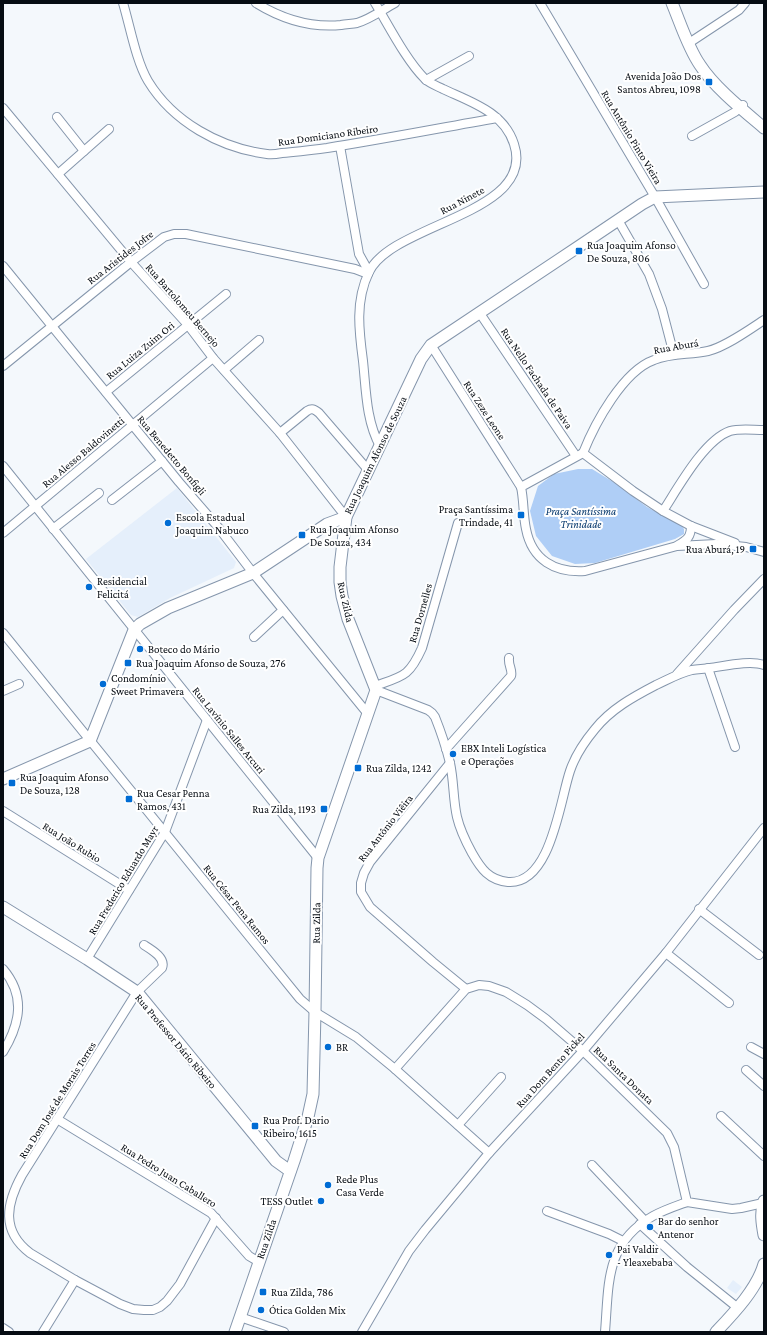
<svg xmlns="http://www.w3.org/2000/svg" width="767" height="1335" font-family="'Crimson Pro',serif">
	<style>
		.built { fill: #e5effb }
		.green { fill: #afcef6 }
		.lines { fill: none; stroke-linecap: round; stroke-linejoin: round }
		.street-casing { stroke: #8596ac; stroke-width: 10 }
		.secondary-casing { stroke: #8596ac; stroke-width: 13 }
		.street { stroke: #fff; stroke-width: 8 }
		.secondary { stroke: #fff; stroke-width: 11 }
		.poi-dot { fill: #006cd4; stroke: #fff; stroke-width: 1.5 }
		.labels { text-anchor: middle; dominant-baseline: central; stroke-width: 4; stroke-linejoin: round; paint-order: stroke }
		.poi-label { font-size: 11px; fill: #060c13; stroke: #fff; text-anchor: start }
		.street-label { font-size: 11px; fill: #060c13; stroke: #fff }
		.park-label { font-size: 11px; font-style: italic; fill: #01346a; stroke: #fff }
	</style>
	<rect width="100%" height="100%" fill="#f4f8fc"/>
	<!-- built -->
	<g class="built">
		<polygon points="177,488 236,562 234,568 170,598 138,617 131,615 86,559"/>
		<polygon points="733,1280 742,1287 736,1294 727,1288"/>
	</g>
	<!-- green -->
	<polygon class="green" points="578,469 592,469 615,483 647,507 681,525 684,529 684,534 675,539 595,563 575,564 552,556 536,536 530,511 538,486 554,474"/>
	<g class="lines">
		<!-- street casing -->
		<g class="street-casing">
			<g id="street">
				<path d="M123,3C130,26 136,61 148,81C173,122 220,148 267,154C272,155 277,154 282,153C297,152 312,150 327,148C384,139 440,128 497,118"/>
				<path d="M256,3C282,19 310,28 341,25C346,24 352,24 357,23C371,19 382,10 395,3"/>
				<path d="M375,3C389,26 406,60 425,79C429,83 437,86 443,89C471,102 504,112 514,144C537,214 392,223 369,272C355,301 359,331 363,361C366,389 366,421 380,446"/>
				<polyline points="540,3 655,197 704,284"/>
				<polyline points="692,41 739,10 745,3"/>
				<polyline points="426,80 469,56"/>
				<polyline points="3,108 131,262 188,325 213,358 280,433 346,517"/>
				<polyline points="57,117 84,151"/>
				<polyline points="692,136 735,112 743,105"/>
				<polyline points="340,146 359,254 369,272"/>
				<polyline points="58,174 109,129"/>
				<polyline points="618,220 649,274 662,309 674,355"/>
				<polyline points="3,266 179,482 218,527 253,573 368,714"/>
				<polyline points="479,312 576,456"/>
				<polyline points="431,345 521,487"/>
				<polyline points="3,366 131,262 164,237 174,234 186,234 355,269 368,274"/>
				<polyline points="224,370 259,340"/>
				<polyline points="106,392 226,294"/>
				<path d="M280,433L307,411C312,408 314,409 319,413L369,471"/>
				<path d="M583,453L521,487C524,501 523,515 526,529C532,560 555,573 585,571L677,546L716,544L746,547L764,552"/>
				<path d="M583,453C595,423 623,371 654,360C671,353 690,355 708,351C725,347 749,330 764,320"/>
				<polyline points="583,453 633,491 663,511 691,526 735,543"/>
				<polyline points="3,466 318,858"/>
				<polyline points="112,500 162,461"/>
				<path d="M663,511C678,488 704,440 730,431C740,428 753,430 764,430"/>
				<polyline points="53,529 99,493"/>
				<polyline points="3,533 213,358"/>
				<path d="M678,545C687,540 691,537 691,526"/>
				<polyline points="3,633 300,999 315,1012 356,1037 395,1069 489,1153"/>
				<polyline points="254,637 283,610"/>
				<polyline points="708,668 735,747"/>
				<polyline points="677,674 734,610 764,579"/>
				<path d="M375,686C403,676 409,677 422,648L458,523"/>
				<path d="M376,690L428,710L432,713L435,717C441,732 446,747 450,763C454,781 453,800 457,817C460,830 466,842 472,853C481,869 489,880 508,882C551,885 560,800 570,771C575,756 585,741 595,729C611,709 633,697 656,685C667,680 679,673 692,670C698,669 704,669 710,668C725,666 750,660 764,665"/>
				<polyline points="3,691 19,684"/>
				<path d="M446,749L511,676C513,671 508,665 509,658"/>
				<polyline points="450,763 370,862 364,873 361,883 361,892 370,907 433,962 466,989"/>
				<polyline points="3,811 129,890"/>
				<polyline points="699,909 759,955"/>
				<path d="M144,945C152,950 166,958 162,968L137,992L22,1175C6,1204 1,1231 30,1253L75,1280L120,1304L133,1309L144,1310H153L160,1307L167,1301L180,1284L216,1218"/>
				<polyline points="666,953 729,1003"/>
				<polyline points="87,959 165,832 207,720"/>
				<path d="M3,969C26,996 20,1024 3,1052"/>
				<polyline points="751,1047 764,1054"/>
				<polyline points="395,1069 466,989 479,985 489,986 506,992 527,1005 546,1019 583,1051 667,1133 674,1147 687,1202 732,1209 741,1208 763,1203"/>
				<polyline points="746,1070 764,1086"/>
				<polyline points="721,1116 764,1156"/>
				<polyline points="57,1119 211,1213 249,1256 259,1262"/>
				<polyline points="458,1125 501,1077"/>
				<polyline points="592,1165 645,1221"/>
				<polyline points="547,1211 609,1234 623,1241"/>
				<polyline points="640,1224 687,1267 738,1308"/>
				<polyline points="240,1317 284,1332"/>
				<polyline points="3,1328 9,1332"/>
				<polyline points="43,1332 75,1280"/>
				<polyline points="362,1332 409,1251 425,1230 489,1153 583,1051 666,953 764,828"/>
				<path d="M605,1332C609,1283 605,1243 653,1216C664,1210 676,1206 687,1202"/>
			</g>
		</g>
		<!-- secondary casing -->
		<g class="secondary-casing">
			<g id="secondary">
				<path d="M672,3C680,22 688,48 700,65C714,87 744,111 764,128"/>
				<polyline points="3,779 90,741 134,630 140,624 168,608 253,573 327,524 346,517"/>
				<polyline points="3,907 87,959 137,992 276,1161 290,1171"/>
				<path d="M764,1201C760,1212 762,1224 764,1235"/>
				<polyline points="235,1332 294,1161 308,1117 313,1094 315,1012 317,868 318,858 376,690 348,619 342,596 340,582 340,567 346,517 421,359 431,345 578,247 642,204 655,197 764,192"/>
				<path d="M716,1332C733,1314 757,1289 764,1264"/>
			</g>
		</g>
		<!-- street -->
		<use href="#street" class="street"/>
		<!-- secondary -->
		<use href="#secondary" class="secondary"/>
	</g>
	<!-- markers -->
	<g class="poi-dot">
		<rect x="705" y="78" width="8" height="8" rx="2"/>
		<rect x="575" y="247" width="8" height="8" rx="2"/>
		<rect x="517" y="511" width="8" height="8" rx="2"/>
		<circle cx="168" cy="523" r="4"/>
		<rect x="298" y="531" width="8" height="8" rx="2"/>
		<rect x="749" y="545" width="8" height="8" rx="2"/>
		<circle cx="89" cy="587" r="4"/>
		<circle cx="140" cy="649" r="4"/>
		<rect x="124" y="659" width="8" height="8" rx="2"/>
		<circle cx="103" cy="684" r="4"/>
		<circle cx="453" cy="754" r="4"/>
		<rect x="354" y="764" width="8" height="8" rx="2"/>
		<rect x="8" y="779" width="8" height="8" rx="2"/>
		<rect x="125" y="795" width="8" height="8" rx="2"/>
		<rect x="320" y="805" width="8" height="8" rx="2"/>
		<circle cx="328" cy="1047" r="4"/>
		<rect x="251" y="1122" width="8" height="8" rx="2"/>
		<circle cx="328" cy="1185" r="4"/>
		<circle cx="321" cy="1201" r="4"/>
		<circle cx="650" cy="1227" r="4"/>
		<circle cx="609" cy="1255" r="4"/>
		<rect x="259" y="1288" width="8" height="8" rx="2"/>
		<circle cx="261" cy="1310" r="4"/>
	</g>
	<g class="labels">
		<!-- poi labels -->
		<g class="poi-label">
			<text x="701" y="76" text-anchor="end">Avenida João Dos<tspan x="701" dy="13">Santos Abreu, 1098</tspan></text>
			<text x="587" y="245">Rua Joaquim Afonso<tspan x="587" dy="13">De Souza, 806</tspan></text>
			<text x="513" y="509" text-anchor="end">Praça Santíssima<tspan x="513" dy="13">Trindade, 41</tspan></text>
			<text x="176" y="517">Escola Estadual<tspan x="176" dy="13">Joaquim Nabuco</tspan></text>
			<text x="310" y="529">Rua Joaquim Afonso<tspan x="310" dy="13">De Souza, 434</tspan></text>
			<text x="745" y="549" text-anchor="end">Rua Aburá, 19</text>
			<text x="97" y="581">Residencial<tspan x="97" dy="13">Felicitá</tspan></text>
			<text x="148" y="649">Boteco do Mário</text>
			<text x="136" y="663">Rua Joaquim Afonso de Souza, 276</text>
			<text x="111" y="678">Condomínio<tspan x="111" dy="13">Sweet Primavera</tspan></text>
			<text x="461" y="748">EBX Inteli Logística<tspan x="461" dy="13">e Operações</tspan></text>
			<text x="366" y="768">Rua Zilda, 1242</text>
			<text x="20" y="777">Rua Joaquim Afonso<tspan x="20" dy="13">De Souza, 128</tspan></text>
			<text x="137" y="793">Rua Cesar Penna<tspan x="137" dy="13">Ramos, 431</tspan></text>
			<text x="316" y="809" text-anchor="end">Rua Zilda, 1193</text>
			<text x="336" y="1047">BR</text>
			<text x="263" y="1120">Rua Prof. Dario<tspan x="263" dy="13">Ribeiro, 1615</tspan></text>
			<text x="336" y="1179">Rede Plus<tspan x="336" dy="13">Casa Verde</tspan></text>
			<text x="313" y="1201" text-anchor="end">TESS Outlet</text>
			<text x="658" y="1221">Bar do senhor<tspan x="658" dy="13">Antenor</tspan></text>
			<text x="617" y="1249">Pai Valdir<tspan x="617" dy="13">- Yleaxebaba</tspan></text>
			<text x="271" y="1292">Rua Zilda, 786</text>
			<text x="269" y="1310">Ótica Golden Mix</text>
		</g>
		<!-- street labels -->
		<g class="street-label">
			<text transform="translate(328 135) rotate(-8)">Rua Domiciano Ribeiro</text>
			<text transform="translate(632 137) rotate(59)">Rua Antônio Pinto Vieira</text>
			<text transform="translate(462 200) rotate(-28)">Rua Ninete</text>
			<text transform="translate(120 257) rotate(-38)">Rua Aristides Jofre</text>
			<text transform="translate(183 305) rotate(49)">Rua Bartolomeu Bernejo</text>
			<text transform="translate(676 346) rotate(-10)">Rua Aburá</text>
			<text transform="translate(140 350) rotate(-39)">Rua Luiza Zuim Ori</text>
			<text transform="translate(537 378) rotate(56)">Rua Nello Fachada de Paiva</text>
			<text transform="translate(485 410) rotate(57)">Rua Zeze Leone</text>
			<text transform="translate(83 452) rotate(-40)">Rua Alesso Baldovinetti</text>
			<text transform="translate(172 455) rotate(50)">Rua Benedetto Bonfigli</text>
			<text transform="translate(375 455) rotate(-64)">Rua Joaquim Afonso de Souza</text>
			<text transform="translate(346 602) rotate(77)">Rua Zilda</text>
			<text transform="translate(420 613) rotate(-74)">Rua Dornelles</text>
			<text transform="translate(229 730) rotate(51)">Rua Lavínio Salles Arcuri</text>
			<text transform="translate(385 828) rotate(-52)">Rua Antônio Viêira</text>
			<text transform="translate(72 842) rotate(32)">Rua João Rubio</text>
			<text transform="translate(123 880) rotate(-59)">Rua Frederico Eduardo Mayr</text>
			<text transform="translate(237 904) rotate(51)">Rua César Pena Ramos</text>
			<text transform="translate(316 923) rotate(-89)">Rua Zilda</text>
			<text transform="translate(176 1041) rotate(50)">Rua Professor Dário Ribeiro</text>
			<text transform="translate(550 1070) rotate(-48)">Rua Dom Bento Pickel</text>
			<text transform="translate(624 1075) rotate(44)">Rua Santa Donata</text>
			<text transform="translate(57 1100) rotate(-58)">Rua Dom José de Morais Torres</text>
			<text transform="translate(169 1175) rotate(32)">Rua Pedro Juan Caballero</text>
			<text transform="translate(266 1239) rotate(-71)">Rua Zilda</text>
		</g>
		<!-- park labels -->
		<g class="park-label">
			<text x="581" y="511">Praça Santíssima<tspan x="581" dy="13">Trinidade</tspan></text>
		</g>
	</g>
	<!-- border -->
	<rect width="767" height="1335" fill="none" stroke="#060c13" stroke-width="8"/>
</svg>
